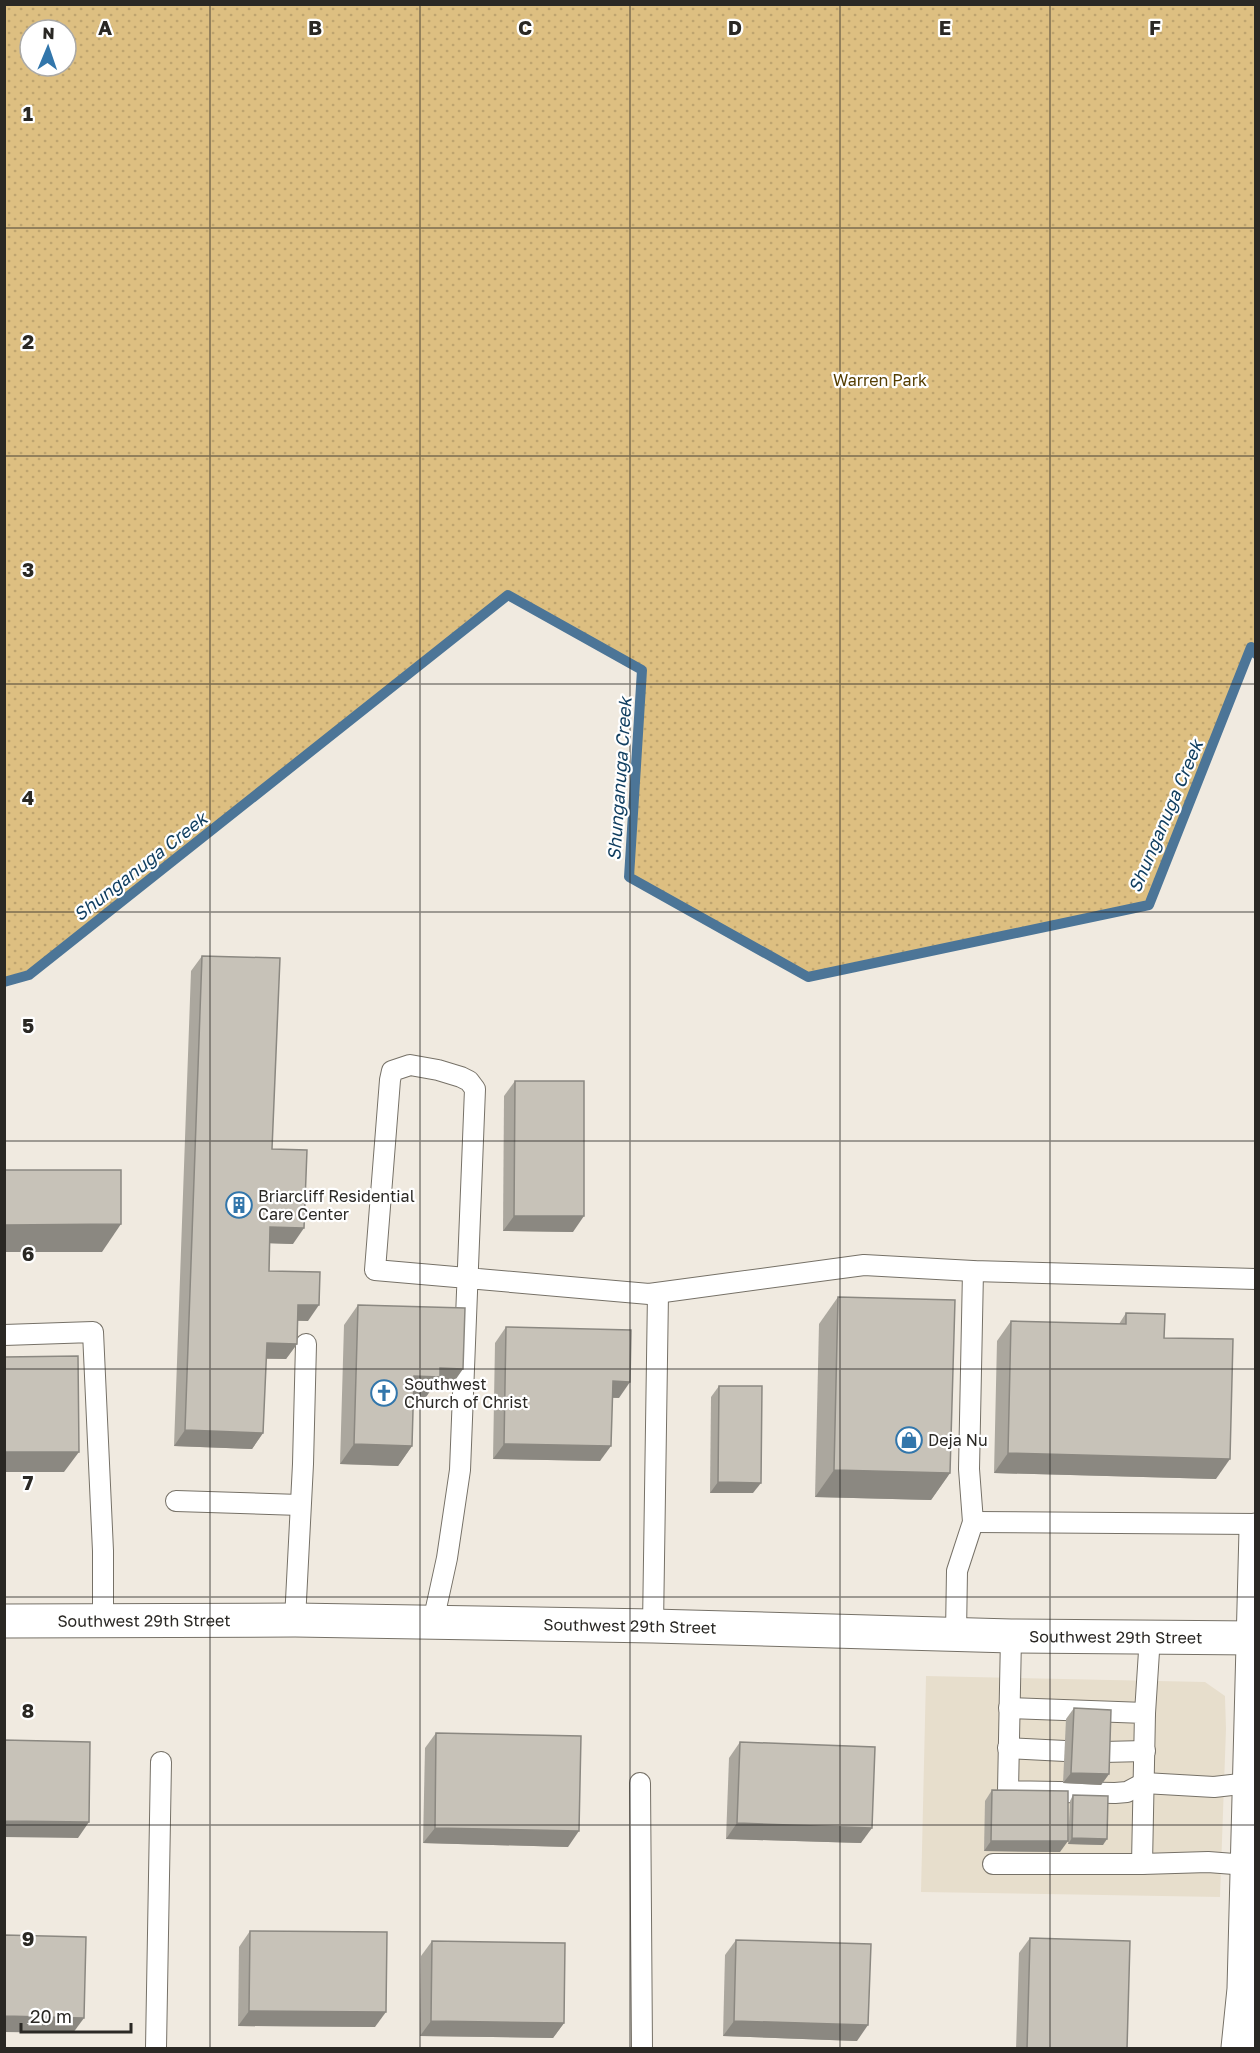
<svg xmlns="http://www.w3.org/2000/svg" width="1260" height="2053" font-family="'Golos Text',sans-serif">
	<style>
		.built { fill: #e7decc }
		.green { fill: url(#green-dots); fill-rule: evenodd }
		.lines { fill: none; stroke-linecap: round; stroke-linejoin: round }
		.stream { stroke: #4c7597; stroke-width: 10 }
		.lane-casing { stroke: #767167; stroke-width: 22 }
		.street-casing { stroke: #767167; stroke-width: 35 }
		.secondary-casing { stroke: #767167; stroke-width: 35 }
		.lane { stroke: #fff; stroke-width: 20 }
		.street { stroke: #fff; stroke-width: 33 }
		.secondary { stroke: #fff; stroke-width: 33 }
		.wall { fill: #aba79e }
		.shaded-wall { fill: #8b8881 }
		.building { fill: #c7c2b8; stroke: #8b8881; stroke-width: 1.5 }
		.grid { fill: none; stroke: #2a2824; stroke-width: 1.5; stroke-opacity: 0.55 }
		.labels { text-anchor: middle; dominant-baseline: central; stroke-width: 4.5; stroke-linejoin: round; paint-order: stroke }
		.park-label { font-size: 16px; fill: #553e02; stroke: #fff }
		.poi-label { font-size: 16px; fill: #2a2824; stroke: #fff; text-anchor: start }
		.street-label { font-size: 16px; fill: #2a2824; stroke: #fff }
		.water-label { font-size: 18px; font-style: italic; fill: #0f3d5f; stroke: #fff }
		.grid-label { font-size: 20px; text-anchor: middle; font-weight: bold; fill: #2a2824; stroke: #fff; stroke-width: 4.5; stroke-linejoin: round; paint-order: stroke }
	</style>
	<defs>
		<pattern id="green-dots" width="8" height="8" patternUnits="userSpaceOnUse" patternTransform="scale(1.5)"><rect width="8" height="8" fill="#ddbf81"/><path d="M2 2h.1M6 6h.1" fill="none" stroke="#bea46f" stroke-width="1.8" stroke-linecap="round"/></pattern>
	</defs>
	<rect width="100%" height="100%" fill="#f0eae0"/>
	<!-- built -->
	<polygon class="built" points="926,1676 1205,1682 1225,1696 1226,1729 1220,1897 921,1892"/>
	<!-- green -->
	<path class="green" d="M5,4L1255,5V654L1251,647L1149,905L808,977L629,877L642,670L508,595L29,975L5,982ZM30,30H66V66H30Z"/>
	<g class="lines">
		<!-- stream -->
		<polyline class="stream" points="4,982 29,975 508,595 642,670 629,877 808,977 1149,905 1251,647 1256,654"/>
		<!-- lane casing -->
		<g class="lane-casing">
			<g id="lane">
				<polyline points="4,1335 93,1332 103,1551 103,1620"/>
				<polyline points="176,1501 300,1505"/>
				<polyline points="973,1522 1256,1524"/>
				<polyline points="295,1620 303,1464 306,1344"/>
				<polyline points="433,1622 447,1558 460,1470 475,1089 469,1081 461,1077 438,1070 410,1065 392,1071 390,1080 375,1270 649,1294 864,1265 973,1271 1256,1279"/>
				<polyline points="653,1626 658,1293"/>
				<polyline points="956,1633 957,1571 973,1522 969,1469 973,1271"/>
				<polyline points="1011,1636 1008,1791 1115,1793 1127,1792 1144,1783 1214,1787 1249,1783"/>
				<polyline points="1009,1708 1145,1713 1142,1864 1208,1862 1247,1865"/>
				<polyline points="1145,1713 1150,1636"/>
				<polyline points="1008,1748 1065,1751"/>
				<polyline points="1103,1752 1145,1751"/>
				<polyline points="640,1783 642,2048"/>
				<polyline points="993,1864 1142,1864"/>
				<polyline points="156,2048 161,1762"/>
			</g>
		</g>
		<!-- street casing -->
		<g class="street-casing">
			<polyline id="street" points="1238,2048 1244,1989 1256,1530"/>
		</g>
		<!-- secondary casing -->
		<g class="secondary-casing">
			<g id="secondary">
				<path id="s1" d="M4,1621L295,1620L653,1626L1011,1636L1256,1638"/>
			</g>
		</g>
		<!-- lane -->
		<use href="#lane" class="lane"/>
		<!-- street -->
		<use href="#street" class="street"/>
		<!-- secondary -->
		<use href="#secondary" class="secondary"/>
	</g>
	<!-- wall -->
	<g class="wall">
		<polygon points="202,956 272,1149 293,1244 270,1243 269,1271 308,1321 298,1321 297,1344 286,1359 266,1359 263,1433 252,1449 174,1446 191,971"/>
		<polygon points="515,1081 573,1232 503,1231 504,1096"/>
		<polygon points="838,1297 950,1473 931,1500 815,1497 819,1324"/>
		<polygon points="358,1305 449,1389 432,1388 426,1397 413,1397 412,1446 398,1466 340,1464 344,1325"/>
		<polygon points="1126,1313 1164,1338 1216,1479 994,1473 997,1341 1011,1321 1119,1324"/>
		<polygon points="506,1327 619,1398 612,1398 600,1461 493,1459 495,1343"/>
		<polygon points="719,1386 753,1493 710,1493 711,1397"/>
		<polygon points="1074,1708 1109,1774 1101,1785 1063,1783 1066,1719"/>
		<polygon points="436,1733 568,1847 423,1843 425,1748"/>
		<polygon points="740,1742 861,1843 726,1839 729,1758"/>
		<polygon points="992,1790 1060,1852 984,1851 985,1801"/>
		<polygon points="1073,1795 1103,1845 1068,1844 1070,1801"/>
		<polygon points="250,1931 375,2027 238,2026 239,1947"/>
		<polygon points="1030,1938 1127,2049 1016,2049 1019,1953"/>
		<polygon points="736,1940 857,2041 723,2036 725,1955"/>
		<polygon points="432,1941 564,2023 553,2038 420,2036 421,1956"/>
	</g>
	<!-- shaded-wall -->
	<g class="shaded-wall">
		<polygon points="514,1216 584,1216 573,1232 503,1231"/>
		<polygon points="121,1224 102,1252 4,1252 4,1225"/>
		<polygon points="270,1227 304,1228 293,1244 259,1243"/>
		<polygon points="298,1305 319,1305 308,1321 287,1320"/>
		<polygon points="267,1343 297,1344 286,1359 256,1358"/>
		<polygon points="440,1368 463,1369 449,1389 432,1388 426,1397 400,1396 414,1376"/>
		<polygon points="613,1381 630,1382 619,1398 602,1397"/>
		<polygon points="185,1430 263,1433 252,1449 174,1446"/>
		<polygon points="354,1444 412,1446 398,1466 340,1464"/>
		<polygon points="504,1444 611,1446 600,1461 493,1459"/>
		<polygon points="4,1452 79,1452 64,1472 4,1472"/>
		<polygon points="1008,1453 1230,1459 1216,1479 994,1473"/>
		<polygon points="834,1470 950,1473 931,1500 815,1497"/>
		<polygon points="718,1482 761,1483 753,1493 710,1493"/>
		<polygon points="1071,1773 1109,1774 1101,1785 1063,1783"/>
		<polygon points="4,1821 89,1822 78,1838 4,1837"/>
		<polygon points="737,1823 872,1828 861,1843 726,1839"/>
		<polygon points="435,1828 579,1831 568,1847 423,1843"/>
		<polygon points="1072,1838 1107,1839 1103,1845 1068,1844"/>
		<polygon points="991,1841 1068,1841 1060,1852 984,1851"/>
		<polygon points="249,2011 386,2012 375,2027 238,2026"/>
		<polygon points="4,2016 84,2018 73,2033 4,2032"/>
		<polygon points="431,2021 564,2023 553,2038 420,2036"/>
		<polygon points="734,2021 868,2025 857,2041 723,2036"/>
	</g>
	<!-- building -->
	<g class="building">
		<polygon points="202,956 280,958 272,1149 307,1150 304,1228 270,1227 269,1271 320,1272 319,1305 298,1305 297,1344 267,1343 263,1433 185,1430"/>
		<polygon points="515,1081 584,1081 584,1216 514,1216"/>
		<polygon points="4,1170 121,1170 121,1224 4,1225"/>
		<polygon points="838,1297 955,1300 950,1473 834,1470"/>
		<polygon points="358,1305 465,1308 463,1369 440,1368 440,1377 414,1376 412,1446 354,1444"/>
		<polygon points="1126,1313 1165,1314 1164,1338 1233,1339 1230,1459 1008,1453 1011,1321 1126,1324"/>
		<polygon points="506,1327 631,1330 630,1382 613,1381 611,1446 504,1444"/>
		<polygon points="78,1356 79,1452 4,1452 4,1357"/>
		<polygon points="719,1386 762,1386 761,1483 718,1482"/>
		<polygon points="1074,1708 1111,1710 1109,1774 1071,1773"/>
		<polygon points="436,1733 581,1736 579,1831 435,1828"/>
		<polygon points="4,1740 90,1742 89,1822 4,1821"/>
		<polygon points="740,1742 875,1747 872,1828 737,1823"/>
		<polygon points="992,1790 1068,1791 1068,1841 991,1841"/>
		<polygon points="1073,1795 1108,1796 1107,1839 1072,1838"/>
		<polygon points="250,1931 387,1932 386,2012 249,2011"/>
		<polygon points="4,1935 86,1937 84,2018 4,2016"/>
		<polygon points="1030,1938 1130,1941 1127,2049 1027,2049"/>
		<polygon points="736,1940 871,1944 868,2025 734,2021"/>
		<polygon points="432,1941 565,1943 564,2023 431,2021"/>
	</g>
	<!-- grid -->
	<path class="grid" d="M210,4V2048M420,4V2048M630,4V2048M840,4V2048M1050,4V2048M4,228H1256M4,456H1256M4,684H1256M4,912H1256M4,1141H1256M4,1369H1256M4,1597H1256M4,1825H1256"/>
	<!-- icons -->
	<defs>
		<g id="building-ring" transform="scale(1.35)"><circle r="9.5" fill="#fff" stroke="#3276ab" stroke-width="1.5"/><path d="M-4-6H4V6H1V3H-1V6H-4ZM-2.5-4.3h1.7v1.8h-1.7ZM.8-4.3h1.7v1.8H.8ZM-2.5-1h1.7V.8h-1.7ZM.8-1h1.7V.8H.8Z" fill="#3276ab"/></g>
		<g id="church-ring" transform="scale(1.35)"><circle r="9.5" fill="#fff" stroke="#3276ab" stroke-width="1.5"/><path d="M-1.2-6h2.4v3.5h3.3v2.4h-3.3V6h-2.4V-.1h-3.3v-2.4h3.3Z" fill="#3276ab"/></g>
		<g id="shop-ring" transform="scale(1.35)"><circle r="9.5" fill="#fff" stroke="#3276ab" stroke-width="1.5"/><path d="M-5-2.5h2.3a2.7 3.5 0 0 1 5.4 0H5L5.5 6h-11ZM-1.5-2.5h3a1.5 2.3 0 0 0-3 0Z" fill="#3276ab"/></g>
	</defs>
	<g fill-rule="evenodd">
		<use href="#building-ring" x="239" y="1205"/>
		<use href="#church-ring" x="384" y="1393"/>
		<use href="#shop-ring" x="909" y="1440"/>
	</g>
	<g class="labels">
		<!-- park labels -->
		<g class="park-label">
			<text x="880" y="380">Warren Park</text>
		</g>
		<!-- poi labels -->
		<g class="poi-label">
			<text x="258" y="1196">Briarcliff Residential<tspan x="258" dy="18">Care Center</tspan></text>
			<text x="404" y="1384">Southwest<tspan x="404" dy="18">Church of Christ</tspan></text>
			<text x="928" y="1440">Deja Nu</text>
		</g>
		<!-- street labels -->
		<g class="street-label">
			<text stroke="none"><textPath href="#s1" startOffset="140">Southwest 29th Street</textPath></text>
			<text stroke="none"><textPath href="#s1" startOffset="626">Southwest 29th Street</textPath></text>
			<text stroke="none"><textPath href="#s1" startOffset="1112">Southwest 29th Street</textPath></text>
		</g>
		<!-- water labels -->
		<g class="water-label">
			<text transform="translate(619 779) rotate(-86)">Shunganuga Creek</text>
			<text transform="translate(1165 816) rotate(-67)">Shunganuga Creek</text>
			<text transform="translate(140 866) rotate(-38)">Shunganuga Creek</text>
		</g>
	</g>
	<g class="grid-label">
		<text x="105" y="35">A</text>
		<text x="315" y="35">B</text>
		<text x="525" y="35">C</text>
		<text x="735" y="35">D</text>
		<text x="945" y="35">E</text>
		<text x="1155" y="35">F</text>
		<text x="28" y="121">1</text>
		<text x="28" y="349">2</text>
		<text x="28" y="577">3</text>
		<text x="28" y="805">4</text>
		<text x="28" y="1033">5</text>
		<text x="28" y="1261">6</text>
		<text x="28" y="1490">7</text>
		<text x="28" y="1718">8</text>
		<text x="28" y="1946">9</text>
	</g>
	<!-- border -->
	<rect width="1260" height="2053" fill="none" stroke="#2a2824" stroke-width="12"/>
	<!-- north arrow -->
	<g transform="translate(48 48) rotate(2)"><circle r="28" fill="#ffffff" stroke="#aaa9a7" stroke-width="1.5"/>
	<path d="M0-4.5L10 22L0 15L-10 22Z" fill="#3276ab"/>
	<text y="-9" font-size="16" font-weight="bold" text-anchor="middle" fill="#2a2824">N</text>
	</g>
	<!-- scale -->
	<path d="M21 2023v9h110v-9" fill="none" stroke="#2a2824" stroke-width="3"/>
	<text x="30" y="2023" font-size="18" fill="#2a2824" stroke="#ffffff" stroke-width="4.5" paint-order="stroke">20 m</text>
</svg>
